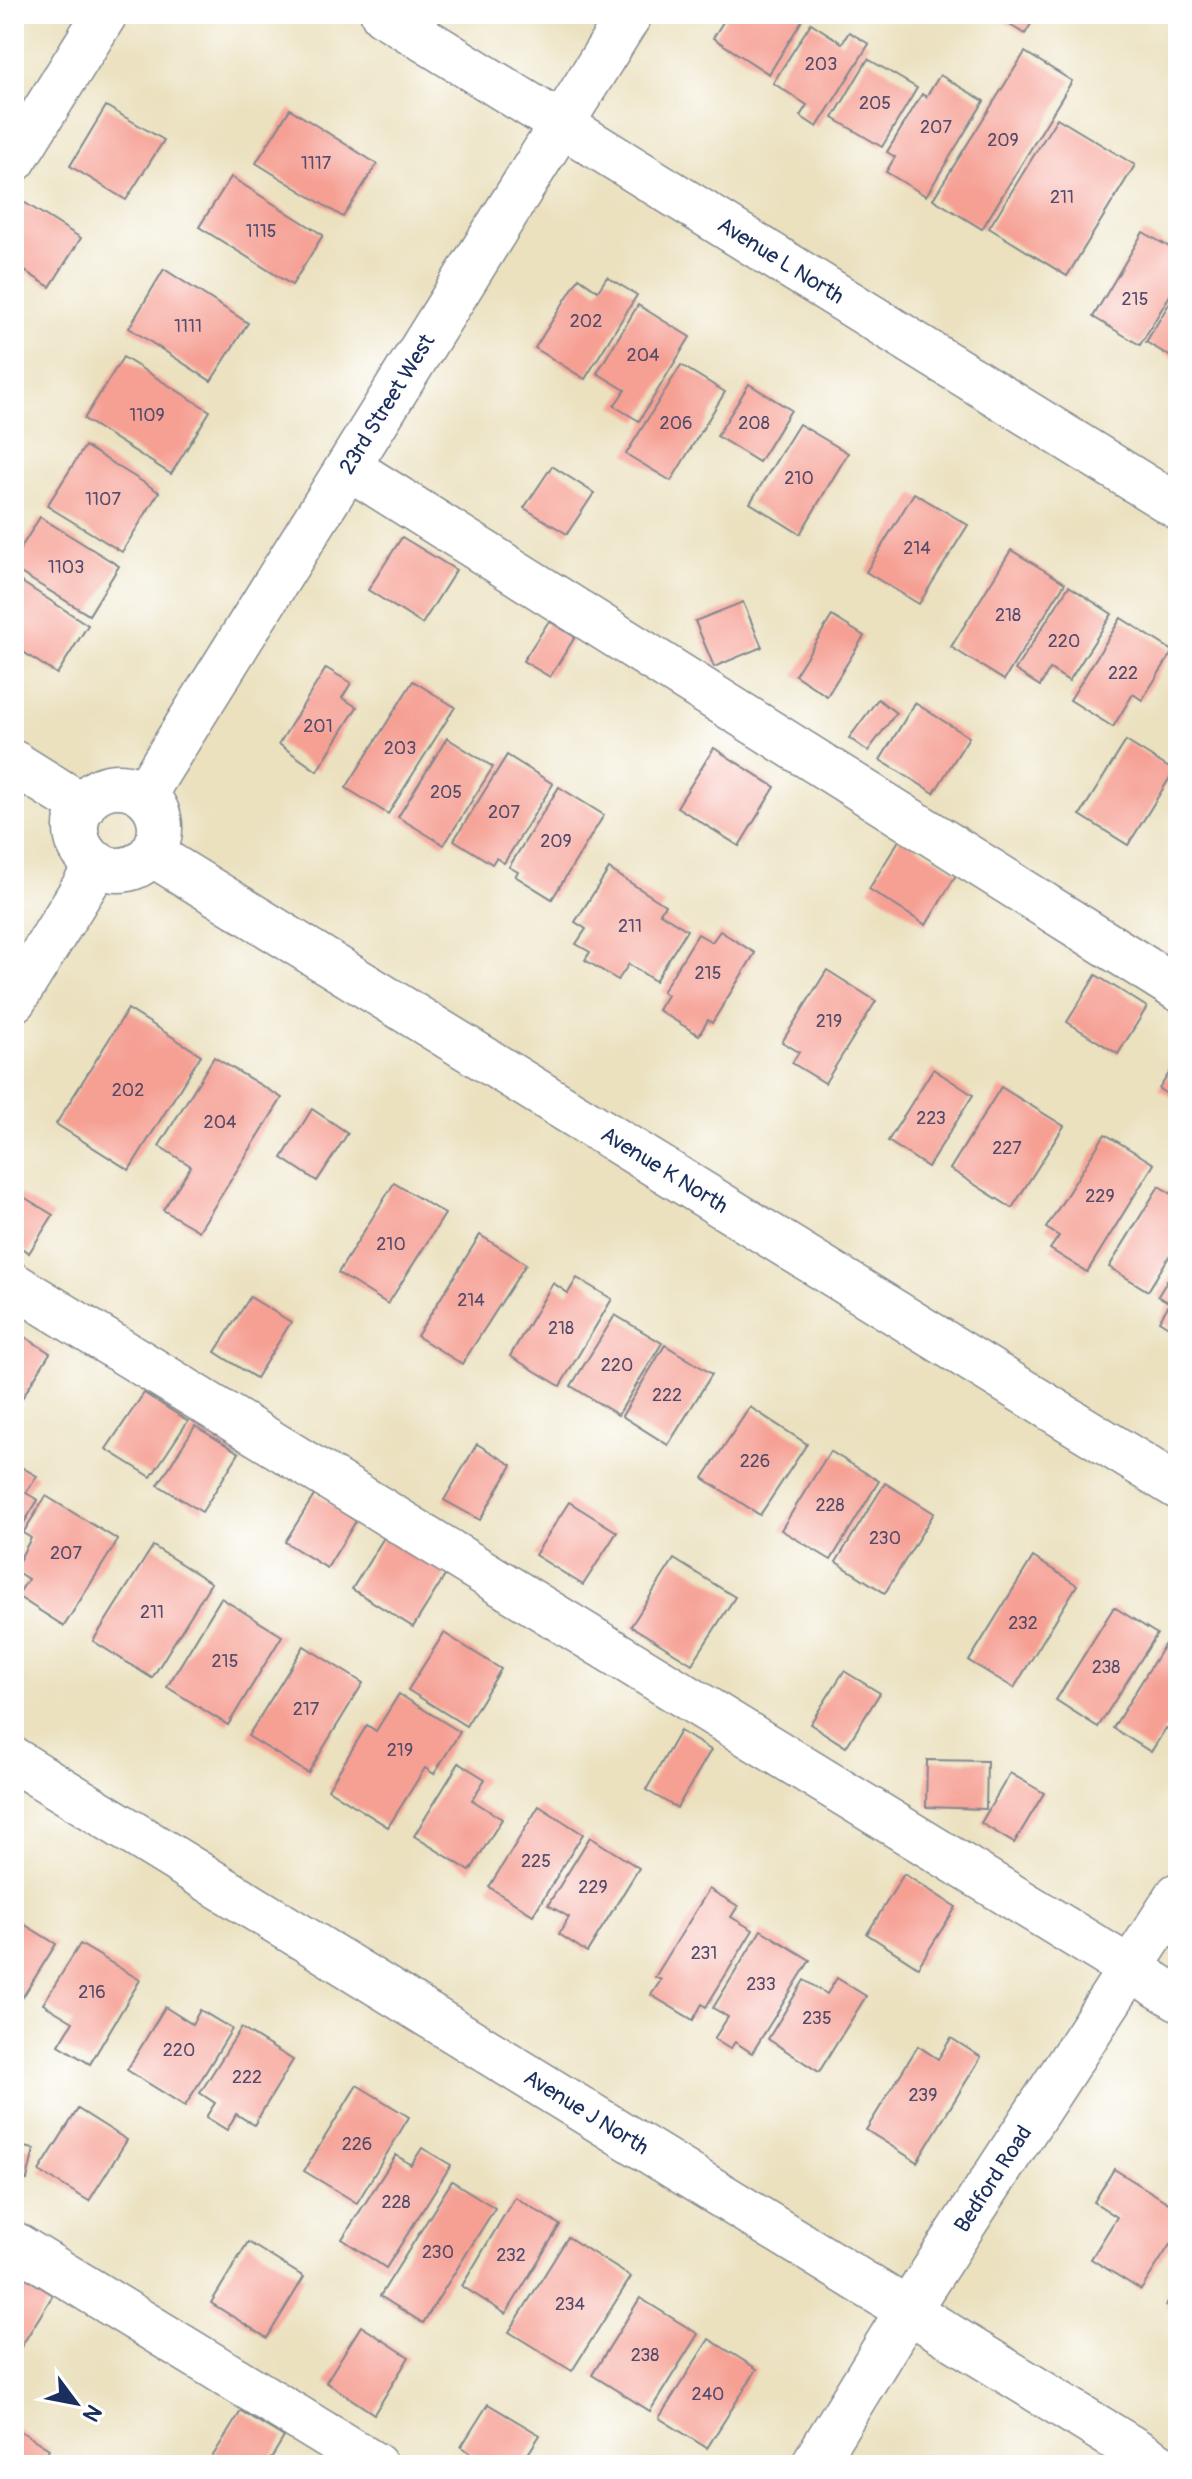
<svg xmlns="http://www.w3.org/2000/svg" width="1192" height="2479" font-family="Pangolin,sans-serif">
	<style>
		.building { fill: #f6a094 }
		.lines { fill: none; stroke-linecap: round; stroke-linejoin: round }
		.minor-casing { stroke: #83888e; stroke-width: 47 }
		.minor { stroke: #fff; stroke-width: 44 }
		.labels { text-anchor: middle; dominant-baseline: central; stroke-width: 8; stroke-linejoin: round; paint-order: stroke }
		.number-label { font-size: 18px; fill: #524b6c }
		.street-label { font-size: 22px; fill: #1b2f5e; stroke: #fff }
	</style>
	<rect width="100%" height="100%" fill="#fff"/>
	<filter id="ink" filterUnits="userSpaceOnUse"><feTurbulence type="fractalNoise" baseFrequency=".0125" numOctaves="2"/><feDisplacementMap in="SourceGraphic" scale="16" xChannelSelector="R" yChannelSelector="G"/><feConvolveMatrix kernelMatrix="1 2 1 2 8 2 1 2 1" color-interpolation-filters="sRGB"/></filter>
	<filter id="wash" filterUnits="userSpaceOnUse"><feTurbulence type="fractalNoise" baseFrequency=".006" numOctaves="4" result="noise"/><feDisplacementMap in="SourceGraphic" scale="32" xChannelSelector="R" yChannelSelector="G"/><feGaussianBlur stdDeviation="1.8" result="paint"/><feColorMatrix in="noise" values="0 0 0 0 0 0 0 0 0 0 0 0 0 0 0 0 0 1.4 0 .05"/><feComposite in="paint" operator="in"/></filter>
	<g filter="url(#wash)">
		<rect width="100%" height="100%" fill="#ebe1bf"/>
		<g id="blocks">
			<!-- building -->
			<g class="building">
				<polygon points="728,14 806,14 769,74 713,38"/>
				<polygon points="1001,14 1037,14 1025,34 998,18"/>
				<polygon points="811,23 842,43 849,32 869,44 817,127 800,116 807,105 773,83"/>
				<polygon points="1025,52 1072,81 982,229 933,199"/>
				<polygon points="868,59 917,88 882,147 833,118"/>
				<polygon points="940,75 984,101 926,196 886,172 895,157 887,152 922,94 926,97"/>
				<polygon points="106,106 164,140 126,200 70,166"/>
				<polygon points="290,109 377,164 343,217 256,163"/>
				<polygon points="1057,118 1135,165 1067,276 989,228"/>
				<polygon points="231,177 323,235 292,285 199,227"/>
				<polygon points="14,196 81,238 50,287 20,268 14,278"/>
				<polygon points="1143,232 1178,252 1178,282 1140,345 1093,317"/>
				<polygon points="164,269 248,323 211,381 129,328"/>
				<polygon points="607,277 637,295 585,379 535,348 579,278 598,291"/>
				<polygon points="1178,289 1178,361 1146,342"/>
				<polygon points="638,305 690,337 639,421 614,406 625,390 597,373"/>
				<polygon points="123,357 210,411 171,474 84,419"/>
				<polygon points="681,365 725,392 671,481 626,454"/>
				<polygon points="749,384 791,410 759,462 717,436"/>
				<polygon points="799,424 848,453 800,534 750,503"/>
				<polygon points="85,446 159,492 122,552 47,506"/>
				<polygon points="552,466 594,493 567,534 524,508"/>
				<polygon points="914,493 968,525 919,604 866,572"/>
				<polygon points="40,517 119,566 89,615 14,569 14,559"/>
				<polygon points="402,537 456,570 422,624 368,590"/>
				<polygon points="1011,550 1065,583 1004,680 951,647"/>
				<polygon points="14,577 88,625 57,674 14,646"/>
				<polygon points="1069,586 1112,614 1069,681 1050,669 1040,686 1015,670"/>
				<polygon points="743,602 762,647 714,667 695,621"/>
				<polygon points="832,616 864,636 827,696 795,675"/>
				<polygon points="1121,618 1173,651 1142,700 1133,694 1113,727 1070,700"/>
				<polygon points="549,621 575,637 550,677 523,661"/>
				<polygon points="326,668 351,683 342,698 357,707 317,771 279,744"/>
				<polygon points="413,681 455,707 388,814 346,788"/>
				<polygon points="878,699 896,713 868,751 849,738"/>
				<polygon points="915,703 969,737 934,793 880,760"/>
				<polygon points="447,738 493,767 444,845 398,817"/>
				<polygon points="1126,741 1174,771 1128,845 1080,815"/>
				<polygon points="714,748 775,787 739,846 677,807"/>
				<polygon points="507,755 553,784 504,863 496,858 492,864 454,840"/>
				<polygon points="559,787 604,815 552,899 515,876 518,872 509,867"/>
				<polygon points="901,837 958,872 926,925 869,889"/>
				<polygon points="609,869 665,905 660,913 687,930 655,981 629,964 618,980 585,960 590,952 576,944 586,929 575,922"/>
				<polygon points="720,931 755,953 712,1023 708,1020 699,1035 658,1010 667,995 662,992 698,934 712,942"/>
				<polygon points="827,970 876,1001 825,1083 792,1063 799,1052 782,1042"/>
				<polygon points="1096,975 1147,1007 1118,1054 1067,1022"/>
				<polygon points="128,1009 201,1055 129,1170 56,1124"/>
				<polygon points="214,1057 282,1098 199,1231 163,1210 191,1166 159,1146"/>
				<polygon points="1178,1059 1178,1101 1159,1089"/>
				<polygon points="933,1069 973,1095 928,1167 888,1141"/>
				<polygon points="1001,1087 1064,1126 1012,1208 950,1169"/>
				<polygon points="312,1109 348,1133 317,1181 282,1158"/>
				<polygon points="1105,1134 1154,1164 1087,1272 1050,1249 1059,1236 1046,1228"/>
				<polygon points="394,1183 445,1214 388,1304 338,1273"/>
				<polygon points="1159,1186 1178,1198 1178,1242 1148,1291 1109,1267"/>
				<polygon points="14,1191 53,1215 29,1253 14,1243"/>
				<polygon points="480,1235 526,1264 462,1364 417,1336"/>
				<polygon points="1178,1263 1178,1333 1159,1321 1170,1303 1158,1296"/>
				<polygon points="577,1278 612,1299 560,1386 510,1356 553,1283 568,1293"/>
				<polygon points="250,1297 291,1322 256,1378 215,1352"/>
				<polygon points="615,1315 662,1343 618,1415 571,1386"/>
				<polygon points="14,1330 50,1353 14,1411"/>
				<polygon points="665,1345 712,1374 668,1445 622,1416"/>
				<polygon points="144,1393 188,1421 151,1477 106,1449"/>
				<polygon points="750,1407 807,1444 760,1515 703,1478"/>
				<polygon points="195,1426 239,1453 202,1512 158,1485"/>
				<polygon points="477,1444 512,1465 480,1520 444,1500"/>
				<polygon points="830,1451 879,1481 831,1560 781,1530"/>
				<polygon points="16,1464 37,1476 26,1493 38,1500 14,1539"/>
				<polygon points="885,1483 934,1513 885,1593 836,1562"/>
				<polygon points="315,1494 356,1521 327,1568 285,1542"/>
				<polygon points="46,1496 118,1540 64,1626 17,1596 28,1579 14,1570 31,1538 23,1533"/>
				<polygon points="569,1502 617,1532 583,1585 535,1555"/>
				<polygon points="385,1536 446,1574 413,1627 352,1589"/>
				<polygon points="153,1546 211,1583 152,1678 93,1641"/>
				<polygon points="1033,1557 1077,1585 1014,1688 969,1661"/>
				<polygon points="674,1559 735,1597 692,1664 631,1626"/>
				<polygon points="221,1598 282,1636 228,1725 167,1687"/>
				<polygon points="1114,1607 1157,1634 1098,1727 1056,1700"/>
				<polygon points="444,1633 501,1669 466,1726 408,1690"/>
				<polygon points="1166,1642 1178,1649 1178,1731 1176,1735 1166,1728 1151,1752 1113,1728"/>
				<polygon points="304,1646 363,1683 308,1773 248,1736"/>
				<polygon points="844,1671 880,1693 846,1747 810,1724"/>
				<polygon points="399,1694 460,1732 434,1774 425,1768 388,1827 328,1789 367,1725 376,1731"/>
				<polygon points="680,1731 711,1750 677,1808 646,1790"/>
				<polygon points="927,1760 987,1761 986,1809 926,1807"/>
				<polygon points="459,1763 485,1779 472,1800 502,1819 470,1871 414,1836"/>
				<polygon points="1010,1773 1044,1793 1014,1843 981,1823"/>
				<polygon points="539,1806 583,1834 533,1915 489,1887"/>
				<polygon points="590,1837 639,1868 587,1952 559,1934 569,1917 548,1905"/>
				<polygon points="904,1874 956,1907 918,1967 867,1934"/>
				<polygon points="709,1889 738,1906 731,1917 753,1930 706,2007 702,2004 693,2020 651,1995 661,1980 655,1977"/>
				<polygon points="14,1918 56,1944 14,2011"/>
				<polygon points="761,1930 810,1960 752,2053 735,2042 730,2049 714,2039 728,2017 713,2008"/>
				<polygon points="80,1944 140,1980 90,2064 59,2045 73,2022 43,2004"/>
				<polygon points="837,1978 866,1996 819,2072 768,2039 804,1980 827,1994"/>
				<polygon points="165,2007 192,2024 200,2010 232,2029 185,2106 127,2070"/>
				<polygon points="241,2028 293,2060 254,2125 236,2114 227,2130 206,2117 215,2103 200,2093"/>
				<polygon points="951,2038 981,2057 917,2162 866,2130 918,2046 938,2059"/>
				<polygon points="357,2085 409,2117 357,2203 304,2171"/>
				<polygon points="78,2109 127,2140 89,2201 39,2171"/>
				<polygon points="14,2145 34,2149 27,2180 14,2177"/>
				<polygon points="422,2148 451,2165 386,2268 342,2239 396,2155 411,2165"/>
				<polygon points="1114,2169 1178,2209 1178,2232 1141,2290 1091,2259 1117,2217 1094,2202"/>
				<polygon points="452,2181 495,2208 423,2323 380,2296"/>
				<polygon points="515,2197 560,2225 506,2314 462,2286"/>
				<polygon points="568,2237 631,2277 572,2371 509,2332"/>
				<polygon points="248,2242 304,2277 267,2338 211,2303"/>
				<polygon points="14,2270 53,2295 21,2347 14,2342"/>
				<polygon points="1178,2286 1178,2313 1165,2306"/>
				<polygon points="640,2298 698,2334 650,2411 592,2375"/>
				<polygon points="361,2326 409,2357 374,2414 326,2382"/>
				<polygon points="709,2339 757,2369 707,2448 659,2418"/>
				<polygon points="488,2404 540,2435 521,2465 490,2465 461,2447"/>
				<polygon points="241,2411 284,2437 267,2465 207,2465"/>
				<polygon points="14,2427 49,2449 39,2465 14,2465"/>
			</g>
		</g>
	</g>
	<g filter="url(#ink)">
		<use href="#blocks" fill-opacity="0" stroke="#83888e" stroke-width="2"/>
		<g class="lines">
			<!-- minor casing -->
			<g class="minor-casing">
				<g id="minor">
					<path id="s1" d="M383,14L1178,507"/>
					<polyline points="14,160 105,14"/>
					<polyline points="348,467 1178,989"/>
					<polyline points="14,763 83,806"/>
					<circle cx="118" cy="828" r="42"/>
					<path id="s2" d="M145,793L630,14"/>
					<path id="s3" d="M152,854L1178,1487"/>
					<polyline points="14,1000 98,864"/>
					<polyline points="14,1285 1178,1998"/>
					<path id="s4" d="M14,1760L1159,2465"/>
					<polyline points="14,2244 375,2465"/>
					<path id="s5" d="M813,2465L908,2310L1178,1895"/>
				</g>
			</g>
			<!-- minor -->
			<use href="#minor" class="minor"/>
		</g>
	</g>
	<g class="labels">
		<!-- number labels -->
		<g class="number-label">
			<text x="821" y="64">203</text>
			<text x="875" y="103">205</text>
			<text x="936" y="127">207</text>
			<text x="1003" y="140">209</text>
			<text x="316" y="163">1117</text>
			<text x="1062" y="197">211</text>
			<text x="261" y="231">1115</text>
			<text x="1135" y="299">215</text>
			<text x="586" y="321">202</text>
			<text x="188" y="326">1111</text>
			<text x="643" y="355">204</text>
			<text x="147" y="415">1109</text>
			<text x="676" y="423">206</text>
			<text x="754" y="423">208</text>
			<text x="799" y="478">210</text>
			<text x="103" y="499">1107</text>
			<text x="917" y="548">214</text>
			<text x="66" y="567">1103</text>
			<text x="1008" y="615">218</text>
			<text x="1064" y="641">220</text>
			<text x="1123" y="673">222</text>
			<text x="318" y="726">201</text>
			<text x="400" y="748">203</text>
			<text x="446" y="792">205</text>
			<text x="504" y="812">207</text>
			<text x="556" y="841">209</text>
			<text x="630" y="926">211</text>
			<text x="708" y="973">215</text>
			<text x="829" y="1021">219</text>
			<text x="128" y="1090">202</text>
			<text x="931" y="1118">223</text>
			<text x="220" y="1122">204</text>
			<text x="1007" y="1148">227</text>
			<text x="1100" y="1196">229</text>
			<text x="391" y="1244">210</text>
			<text x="471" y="1300">214</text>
			<text x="561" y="1328">218</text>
			<text x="617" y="1365">220</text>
			<text x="667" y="1395">222</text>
			<text x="755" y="1461">226</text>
			<text x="830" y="1505">228</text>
			<text x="885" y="1538">230</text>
			<text x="66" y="1553">207</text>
			<text x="152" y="1612">211</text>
			<text x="1023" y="1623">232</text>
			<text x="225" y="1661">215</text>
			<text x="1106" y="1667">238</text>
			<text x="306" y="1709">217</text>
			<text x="400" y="1750">219</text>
			<text x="536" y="1861">225</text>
			<text x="593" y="1887">229</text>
			<text x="704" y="1953">231</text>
			<text x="761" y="1984">233</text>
			<text x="92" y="1992">216</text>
			<text x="817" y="2018">235</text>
			<text x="179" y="2050">220</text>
			<text x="247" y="2077">222</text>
			<text x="923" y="2095">239</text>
			<text x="357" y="2144">226</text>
			<text x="396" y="2202">228</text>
			<text x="438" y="2252">230</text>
			<text x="511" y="2255">232</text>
			<text x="570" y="2304">234</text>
			<text x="645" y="2355">238</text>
			<text x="708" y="2394">240</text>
		</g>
		<!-- street labels -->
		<g class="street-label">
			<text stroke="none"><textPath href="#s1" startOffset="468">Avenue L North</textPath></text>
			<text stroke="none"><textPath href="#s2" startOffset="458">23rd Street West</textPath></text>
			<text stroke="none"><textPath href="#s3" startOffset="602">Avenue K North</textPath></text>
			<text stroke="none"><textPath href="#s4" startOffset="672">Avenue J North</textPath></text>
			<text stroke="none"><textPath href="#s5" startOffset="338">Bedford Road</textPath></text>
		</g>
	</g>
	<!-- margin -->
	<rect width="1192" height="2479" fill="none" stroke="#fff" stroke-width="48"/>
	<!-- north arrow -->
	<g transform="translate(76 2403) rotate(122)" stroke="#ffffff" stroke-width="6" paint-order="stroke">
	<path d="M0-6L14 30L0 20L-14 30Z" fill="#1b2f5e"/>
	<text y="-12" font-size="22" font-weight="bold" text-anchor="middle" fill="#1b2f5e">N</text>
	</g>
</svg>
